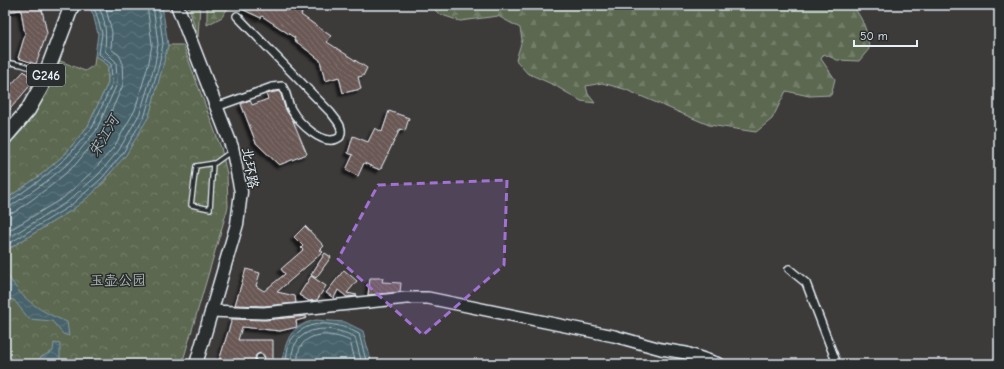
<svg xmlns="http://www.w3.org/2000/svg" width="1004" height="369" font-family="'Comic Neue','LXGW WenKai TC',sans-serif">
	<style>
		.forest { fill: url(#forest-firs); stroke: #a2aca4 }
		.park { fill: url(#park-crowns); stroke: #a2aca4 }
		.water { fill: url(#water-waves); stroke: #879ba3 }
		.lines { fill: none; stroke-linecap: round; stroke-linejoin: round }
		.shore { stroke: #a8b8c0; stroke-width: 1 }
		.building { fill: url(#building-back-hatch); stroke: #e8f1f8; filter: url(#shadow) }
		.lane-casing { stroke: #e8f1f8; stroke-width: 6 }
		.street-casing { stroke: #e8f1f8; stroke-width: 10 }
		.secondary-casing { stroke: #e8f1f8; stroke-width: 14 }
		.primary-casing { stroke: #e8f1f8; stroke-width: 15 }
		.highway-casing { stroke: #e8f1f8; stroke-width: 17 }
		.lane { stroke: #2a2d2e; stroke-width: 3.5 }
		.street { stroke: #2a2d2e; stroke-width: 7 }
		.secondary { stroke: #2a2d2e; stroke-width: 11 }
		.primary { stroke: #2a2d2e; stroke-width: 12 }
		.highway { stroke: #2a2d2e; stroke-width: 14 }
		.marked { fill: #a171d3; fill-opacity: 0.2; stroke: #a171d3; stroke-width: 3; stroke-dasharray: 8 5; stroke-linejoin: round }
		.labels { text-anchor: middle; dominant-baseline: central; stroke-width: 3; stroke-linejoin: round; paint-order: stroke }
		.shield { fill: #2a2d2e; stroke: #afb6bb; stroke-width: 1 }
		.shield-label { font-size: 13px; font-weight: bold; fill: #e8f1f8 }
		.street-label { font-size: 14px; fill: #e8f1f8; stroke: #2a2d2e }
		.park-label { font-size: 14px; fill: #b0bab5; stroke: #2a2d2e }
		.water-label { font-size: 15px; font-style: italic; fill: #a8b8c0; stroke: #2a2d2e }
	</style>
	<defs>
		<pattern id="forest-firs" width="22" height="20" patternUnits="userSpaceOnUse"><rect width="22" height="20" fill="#5c6850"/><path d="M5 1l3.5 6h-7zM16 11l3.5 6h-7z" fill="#737e6a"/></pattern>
		<pattern id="park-crowns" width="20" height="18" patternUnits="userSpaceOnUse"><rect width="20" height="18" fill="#5c6850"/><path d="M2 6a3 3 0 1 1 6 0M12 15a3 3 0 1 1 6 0" fill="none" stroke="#737e6a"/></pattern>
		<pattern id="water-waves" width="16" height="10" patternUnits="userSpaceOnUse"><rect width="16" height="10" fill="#47626b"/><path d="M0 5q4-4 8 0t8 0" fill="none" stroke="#627981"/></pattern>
		<pattern id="building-back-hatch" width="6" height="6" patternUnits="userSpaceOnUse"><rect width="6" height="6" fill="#6a5855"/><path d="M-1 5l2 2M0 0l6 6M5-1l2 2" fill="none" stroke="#7f706e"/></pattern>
		<filter id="shadow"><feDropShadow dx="-3.5" dy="3.5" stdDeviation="1" flood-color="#0009"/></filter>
	</defs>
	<rect width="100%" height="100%" fill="#3d3a3a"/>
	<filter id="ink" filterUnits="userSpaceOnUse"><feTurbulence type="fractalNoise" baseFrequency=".025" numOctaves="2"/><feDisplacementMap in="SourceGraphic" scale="8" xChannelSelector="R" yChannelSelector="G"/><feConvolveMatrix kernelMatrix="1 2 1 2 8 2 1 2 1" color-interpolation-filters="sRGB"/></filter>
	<g filter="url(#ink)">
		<!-- forest -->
		<g class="forest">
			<polygon points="188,5 200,5 198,37"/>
			<polygon points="207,5 230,5 222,17 207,25"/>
			<path d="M430,5H852C863,19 868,31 869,49L859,61L837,60L824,54L821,59L835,79L831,95L809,96L786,91L772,119L756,132L709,125L624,89L602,83L586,86L588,94L595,103L581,101L554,85L527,73L516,60L522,40L520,28L498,16L460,21L439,14Z"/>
		</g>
		<!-- park -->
		<g class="park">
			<polygon points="168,45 183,45 221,148 227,174 228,207 182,364 5,364 5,251 72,210 105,181 149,116"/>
			<path d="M95,56L108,65V83L88,126L65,154L42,174L5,200V146C33,127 45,90 58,60L85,71L94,65Z"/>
		</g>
		<!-- water -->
		<g class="water">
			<polygon points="88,5 162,5 168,45 163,66 149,116 126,155 92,194 72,210 5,251 5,200 42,174 65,154 88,126 108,83 108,65 95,56 98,34 93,14"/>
			<path d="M5,269C18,298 39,311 67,322L69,336L63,334L52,321L29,319L14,300L5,298Z"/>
			<path d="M316,320L345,322L363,331L372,364H281C287,339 289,326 316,320Z"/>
			<polygon points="54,343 60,344 60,364 35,364 41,357 53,351"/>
		</g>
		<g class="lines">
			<!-- shore -->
			<g class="shore">
				<polyline points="5,203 9,202 44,177 67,157 92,128 112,84 111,64 99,54 102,33 96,13 92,5"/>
				<path d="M5,208L11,206L47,181L71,161L96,131L117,84L116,62L105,51C106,35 107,19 97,5"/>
				<polyline points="5,214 15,212 52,185 75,165 101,134 123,85 122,61 119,55 111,49 112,32 105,5"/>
				<polyline points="5,233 63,198 93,171 114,147 135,110 149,62 152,44 147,5"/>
				<polyline points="5,240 67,202 98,175 119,150 140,113 155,64 158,44 153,5"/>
				<polyline points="5,246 70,206 102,178 123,153 145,115 159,65 163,44 158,5"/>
				<path d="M285,364C287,357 287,346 291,340C307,317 338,322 359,334L367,364"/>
				<path d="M290,364C292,358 292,348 296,343C308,323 337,328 355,337L362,364"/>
				<path d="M297,364C298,359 298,350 301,346C311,330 336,334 350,341L356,364"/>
			</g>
		</g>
		<!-- building -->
		<g class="building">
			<polygon points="5,5 41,5 47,33 36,64 18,58 25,35 21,10 5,12"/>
			<polygon points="233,5 289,5 302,13 301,15 331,36 327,42 367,68 363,76 358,77 361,89 343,93 339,77 325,81 320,60 294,40 295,38 262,16 261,18"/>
			<polygon points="24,71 34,81 5,115 5,91"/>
			<polygon points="280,91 285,108 293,121 307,154 279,165 256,143 241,104 250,100 252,105 268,99 266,94"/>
			<polygon points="389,111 409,118 405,131 400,129 380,170 364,163 358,176 346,170 353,155 348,153 353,136 368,142 375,128 382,132"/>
			<polygon points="305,226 324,246 320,250 323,252 277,292 295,296 296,303 264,306 235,305 246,269 260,273 256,286 264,291 285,274 281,269 303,250 301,248 303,246 294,237"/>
			<polygon points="325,253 331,257 316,278 311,275"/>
			<polygon points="344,270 357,281 347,293 357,295 357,296 347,297 338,290 334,298 326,293"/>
			<polygon points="311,276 326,286 317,300 309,301 299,295"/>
			<polygon points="370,278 383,278 382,282 401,283 400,292 368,295"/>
			<polygon points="306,316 307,318 296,321 297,327 280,331 242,327 238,340 273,340 273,364 264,364 265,357 260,353 256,355 254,364 218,364 232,319 265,320"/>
		</g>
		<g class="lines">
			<!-- lane casing -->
			<g class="lane-casing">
				<g id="lane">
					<polyline points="5,62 22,65 42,72"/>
					<polyline points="213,163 210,209 191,205 196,166 215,163 229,153"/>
				</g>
			</g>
			<!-- street casing -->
			<g class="street-casing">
				<g id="street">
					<path d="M216,107L272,87L282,86C287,92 287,101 291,109C298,122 324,149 340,137C344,127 337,121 331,113L237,16"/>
					<polyline points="789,269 806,283 837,364"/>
					<polyline points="259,364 260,358"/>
				</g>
			</g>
			<!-- secondary casing -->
			<g class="secondary-casing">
				<polyline id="secondary" points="211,311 264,313 406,298 428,298 614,336 661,349 686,353 719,364"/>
			</g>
			<!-- primary casing -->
			<g class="primary-casing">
				<polyline id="primary" points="177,5 232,147 241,192 237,224 196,364"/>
			</g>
			<!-- highway casing -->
			<g class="highway-casing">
				<polyline id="highway" points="5,137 28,110 41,87 72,5"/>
			</g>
			<!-- lane -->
			<use href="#lane" class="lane"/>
			<!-- street -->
			<use href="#street" class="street"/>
			<!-- secondary -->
			<use href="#secondary" class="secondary"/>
			<!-- primary -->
			<use href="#primary" class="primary"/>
			<!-- highway -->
			<use href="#highway" class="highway"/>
		</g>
	</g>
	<!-- marked area -->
	<path class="marked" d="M507,180L504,265L423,335L338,259L378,185Z"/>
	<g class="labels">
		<!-- shield labels -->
		<rect class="shield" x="27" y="64" width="38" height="22" rx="3"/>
		<g class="shield-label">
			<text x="46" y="75">G246</text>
		</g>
		<!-- street labels -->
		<g class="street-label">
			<text transform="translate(250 168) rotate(81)">北环路</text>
		</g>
		<!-- park labels -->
		<g class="park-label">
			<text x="118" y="280">玉壶公园</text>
		</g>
		<!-- water labels -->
		<g class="water-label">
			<text transform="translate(104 136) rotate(-60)">宋江河</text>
		</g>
	</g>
	<!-- margin -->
	<rect width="1004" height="369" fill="none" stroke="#2a2d2e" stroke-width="20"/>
	<rect x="10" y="10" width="984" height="349" fill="none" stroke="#e8f1f8" stroke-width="1.5" filter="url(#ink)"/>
	<!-- scale -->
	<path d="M854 40v6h63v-6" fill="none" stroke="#e8f1f8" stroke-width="2"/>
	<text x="860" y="40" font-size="12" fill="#e8f1f8" stroke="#2a2d2e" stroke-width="3" paint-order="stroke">50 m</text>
</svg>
